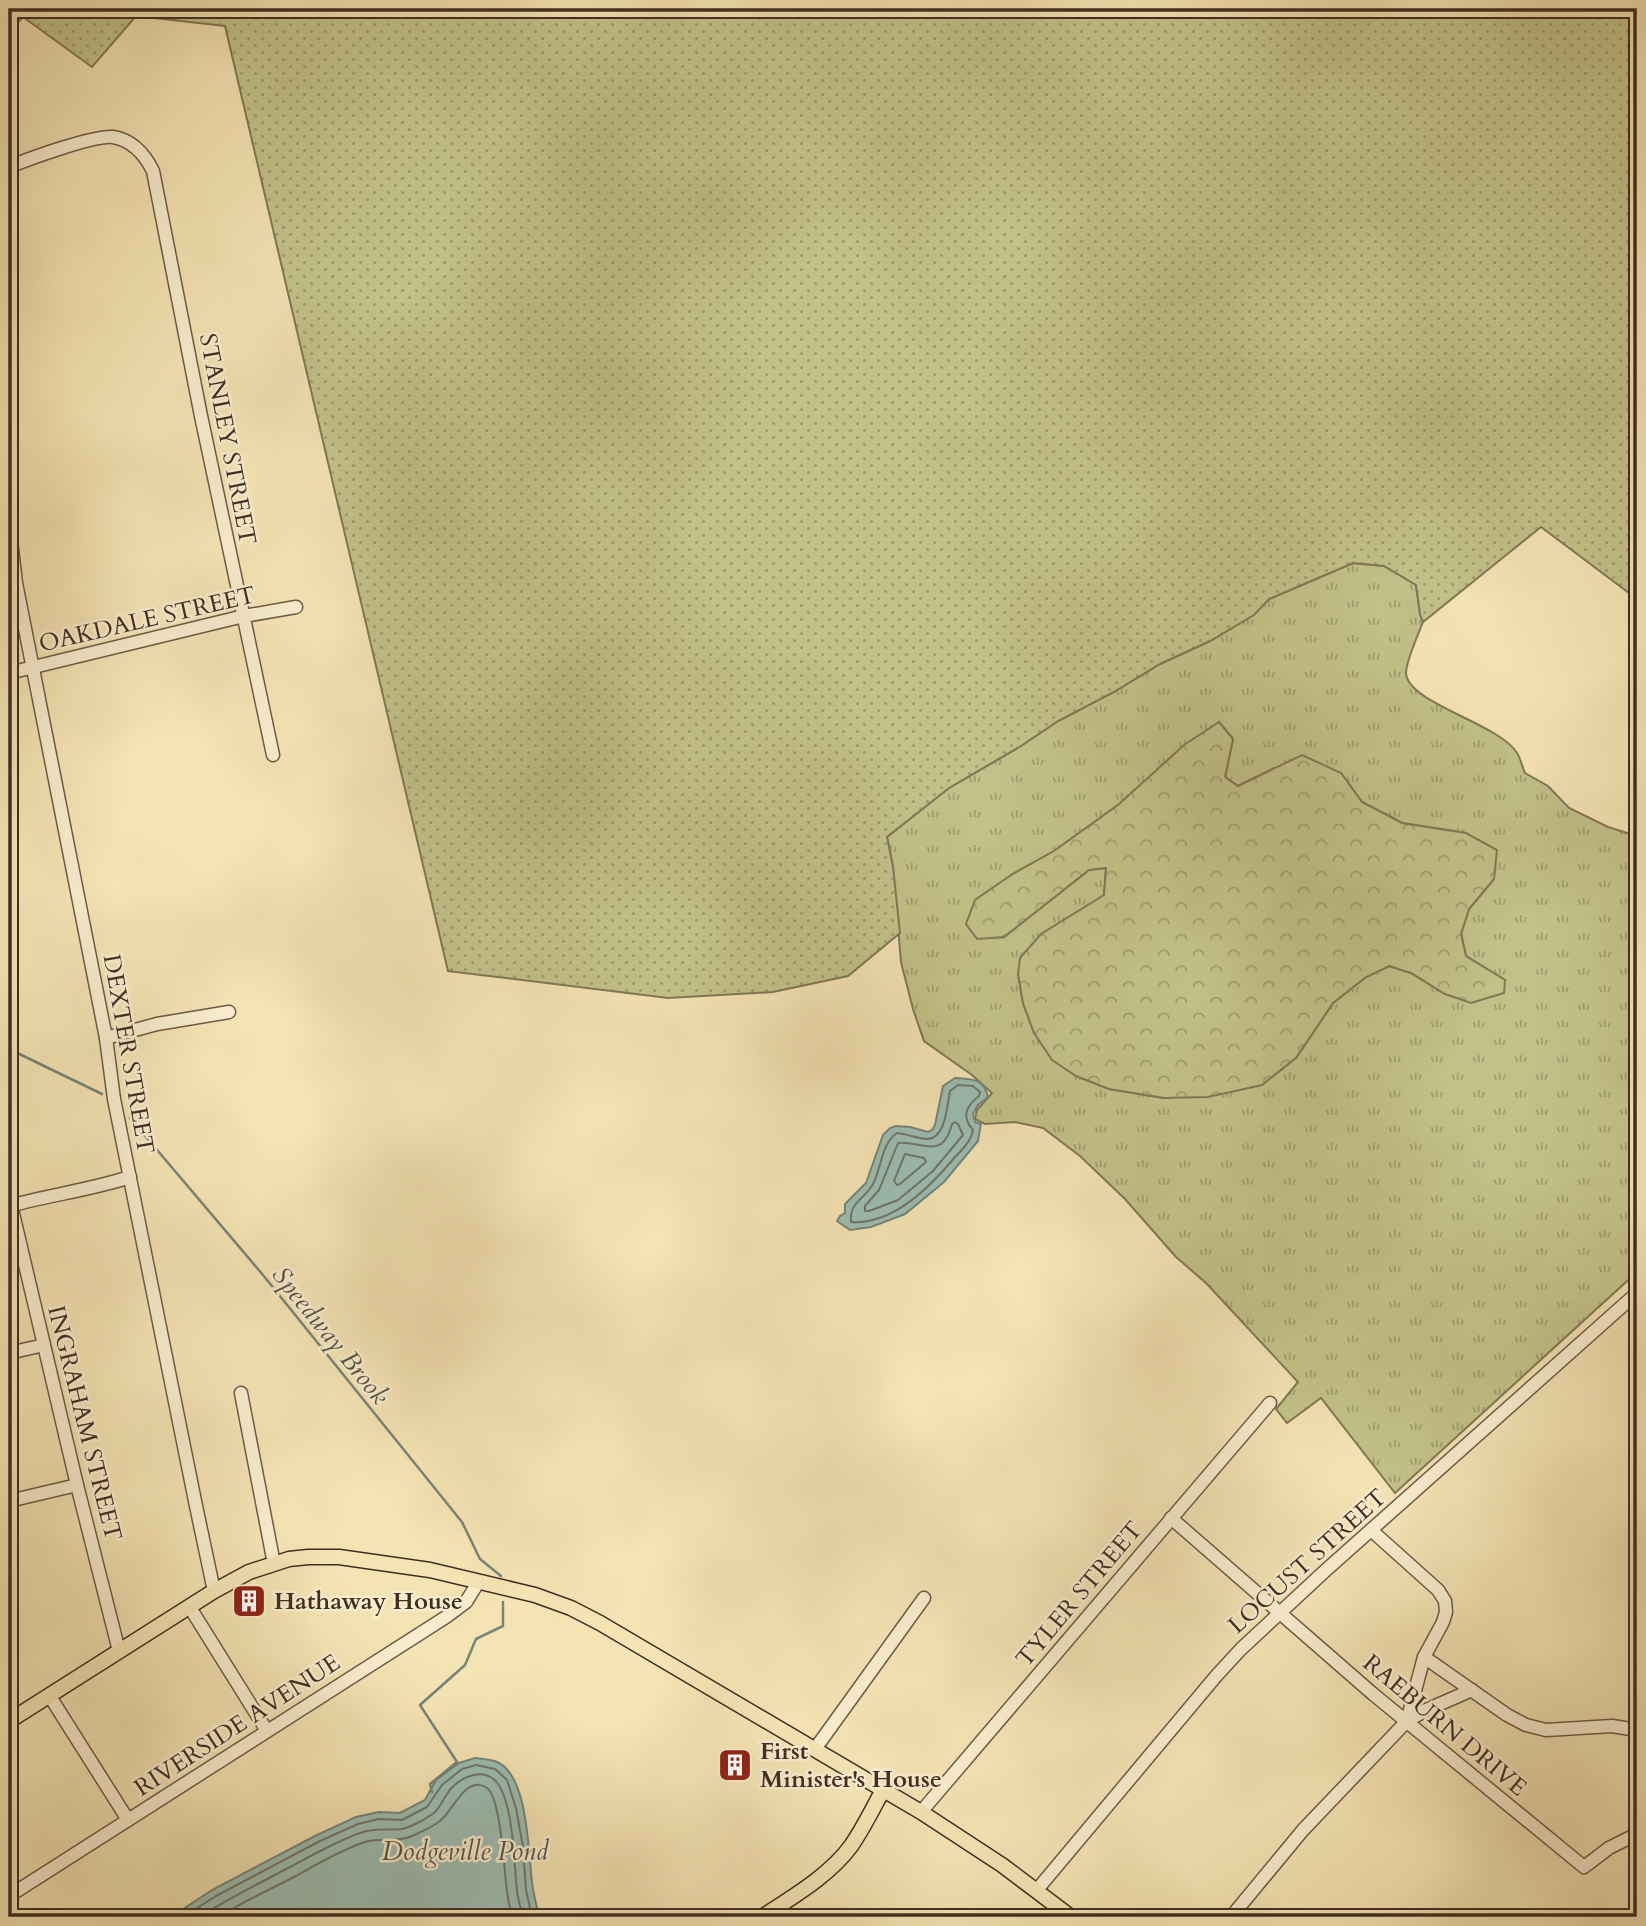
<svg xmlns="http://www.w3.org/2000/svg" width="1646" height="1926" viewBox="0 0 1646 1926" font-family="Cardo,serif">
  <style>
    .grass { fill: url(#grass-tufts); stroke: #817856; stroke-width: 2; fill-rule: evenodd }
    .forest { fill: url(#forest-crowns); stroke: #817856; stroke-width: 2 }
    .park { fill: url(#park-dots); stroke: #817856; stroke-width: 2 }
    .water { fill: #9cbdb2; stroke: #778479; stroke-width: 2 }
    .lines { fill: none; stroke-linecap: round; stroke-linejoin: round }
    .shore { stroke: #6e766a; stroke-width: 2 }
    .stream { stroke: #778479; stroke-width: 2.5 }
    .minor-casing { stroke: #6d5b47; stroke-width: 15 }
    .major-casing { stroke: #402e23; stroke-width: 17 }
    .minor { stroke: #f8edce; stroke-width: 12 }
    .major { stroke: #f4e3b3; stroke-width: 14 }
    .labels { text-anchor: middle; stroke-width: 5; stroke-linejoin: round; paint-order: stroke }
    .street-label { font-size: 24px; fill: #402e23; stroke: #f8edce }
    .poi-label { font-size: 24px; font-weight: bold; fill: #402e23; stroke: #f8edce; text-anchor: start }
    .water-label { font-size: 26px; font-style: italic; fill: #575247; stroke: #f8edce }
  </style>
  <defs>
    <pattern id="grass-tufts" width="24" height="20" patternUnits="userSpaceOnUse" patternTransform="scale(1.75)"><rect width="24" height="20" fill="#c2c188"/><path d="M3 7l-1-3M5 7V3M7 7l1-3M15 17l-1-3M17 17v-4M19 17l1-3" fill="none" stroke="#9f9d6f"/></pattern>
    <pattern id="forest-crowns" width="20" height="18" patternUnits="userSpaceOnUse" patternTransform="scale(1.75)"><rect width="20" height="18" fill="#c2c188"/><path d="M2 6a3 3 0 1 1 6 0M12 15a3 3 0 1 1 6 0" fill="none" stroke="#9f9d6f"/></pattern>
    <pattern id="park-dots" width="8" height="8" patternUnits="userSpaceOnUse" patternTransform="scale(1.75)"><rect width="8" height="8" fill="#c2c188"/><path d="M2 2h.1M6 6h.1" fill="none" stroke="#9f9d6f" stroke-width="1.8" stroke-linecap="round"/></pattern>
  </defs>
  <rect width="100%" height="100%" fill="#f4e3b3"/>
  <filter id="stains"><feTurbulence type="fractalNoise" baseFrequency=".00286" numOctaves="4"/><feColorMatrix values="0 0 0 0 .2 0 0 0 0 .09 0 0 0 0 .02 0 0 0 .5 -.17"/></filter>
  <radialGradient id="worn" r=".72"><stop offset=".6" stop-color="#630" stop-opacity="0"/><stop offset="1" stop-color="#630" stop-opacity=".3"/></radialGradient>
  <path class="grass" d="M 1353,563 L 1384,566 L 1416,585 L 1420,614 L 1423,622 C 1418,635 1406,661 1406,673 C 1407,703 1500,724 1517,753 C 1521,759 1522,767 1525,773 L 1548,786 L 1569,808 L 1608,827 L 1637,836 L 1637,1272 L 1395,1493 L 1321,1398 L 1287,1423 L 1276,1409 L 1298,1382 L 1206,1283 L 1176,1257 L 1125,1199 L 1080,1156 L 1043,1128 L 1015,1122 L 985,1124 L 975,1119 L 977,1110 L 992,1093 L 972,1075 L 924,1041 L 913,1009 L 901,962 L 893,867 L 887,837 L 949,788 L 1021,746 L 1058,721 L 1114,692 L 1160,664 L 1210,641 L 1253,615 L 1269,599 ZM 1219,722 L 1233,739 L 1225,777 L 1238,786 L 1274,768 L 1341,773 L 1362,802 L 1402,823 L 1466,833 L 1494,879 L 1469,909 L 1461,934 L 1466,956 L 1505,980 L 1445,994 L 1411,973 L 1389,966 L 1366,977 L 1333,1003 L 1296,1058 L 1164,1098 L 1109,1089 L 1076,1076 L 1034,1033 L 1023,1003 L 1018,974 L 1076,914 L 1104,895 L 1106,868 L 1089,870 L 1004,937 L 1011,875 L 1054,851 L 1118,805 Z"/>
  <path class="forest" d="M 1219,722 L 1233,739 L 1225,777 L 1238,786 L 1302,755 L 1341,773 L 1362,802 L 1402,823 L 1466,833 L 1497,850 L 1494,879 L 1469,909 L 1461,934 L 1466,956 L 1505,980 L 1504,993 L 1471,1003 L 1445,994 L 1411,973 L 1389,966 L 1366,977 L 1333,1003 L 1296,1058 L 1262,1085 L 1208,1097 L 1164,1098 L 1109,1089 L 1076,1076 L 1052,1060 L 1034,1033 L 1023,1003 L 1018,974 L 1020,958 L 1041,934 L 1104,895 L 1106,868 L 1089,870 L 1004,937 L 977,939 L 966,924 L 975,900 L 1011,875 L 1054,851 L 1118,805 L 1184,745 Z"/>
  <path class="park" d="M 9,9 L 1637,9 L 1637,599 L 1541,527 L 1423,622 L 1420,614 L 1416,585 L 1384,566 L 1353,563 L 1269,599 L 1254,615 L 1210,641 L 1160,664 L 1114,692 L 1058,721 L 1021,746 L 949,788 L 887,837 L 893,867 L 900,933 L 848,976 L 773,992 L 668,998 L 448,971 L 225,26 L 136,16 L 92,67 L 23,17 L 9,32 Z"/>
  <g class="water">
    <path d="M 955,1078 C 971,1079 984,1078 988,1097 L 978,1105 L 973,1114 L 975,1122 L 981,1124 L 978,1141 L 944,1182 L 905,1214 L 871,1227 L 850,1230 L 837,1221 L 840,1216 L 845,1213 L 845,1204 L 866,1183 L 883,1135 L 890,1128 L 896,1126 L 910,1127 L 928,1132 L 932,1130 L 935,1125 L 943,1086 Z"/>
    <path d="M 475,1758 C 482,1759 491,1759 497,1762 C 530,1776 528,1860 533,1890 C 535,1899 537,1908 539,1917 L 171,1917 L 212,1890 L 315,1836 L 356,1817 L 379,1812 L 400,1813 L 425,1800 L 436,1780 L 459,1763 Z"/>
  </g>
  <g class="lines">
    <g class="shore">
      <path d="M 958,1085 L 973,1086 L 980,1092 L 979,1096 C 966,1106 961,1117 973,1130 C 971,1141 963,1149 955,1157 C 930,1187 893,1225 851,1222 C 849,1202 864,1200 873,1184 C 881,1169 882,1142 897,1133 C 907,1134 916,1138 926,1139 C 946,1140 947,1105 950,1091 Z"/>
      <path d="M 955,1122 L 958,1124 L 963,1135 L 933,1171 L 898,1200 L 869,1211 L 865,1211 L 865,1206 L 879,1190 L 898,1143 C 921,1140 942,1162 952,1124 Z"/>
      <path d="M 905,1154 L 924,1158 L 926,1162 L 900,1184 L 897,1185 L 894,1181 Z"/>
      <path d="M 183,1917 L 216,1896 L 318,1842 L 358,1824 L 379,1819 L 402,1820 L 427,1807 L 442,1785 L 462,1769 L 476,1765 L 495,1769 L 507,1780 L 516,1808 L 523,1847 L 526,1890 L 532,1917"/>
      <path d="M 199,1917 C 228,1899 258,1884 288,1868 C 311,1856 335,1842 360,1833 C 376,1827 387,1831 402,1829 C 411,1827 428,1818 435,1812 C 440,1807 443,1800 447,1794 C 456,1780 477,1768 492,1778 C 514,1792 514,1867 517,1891 C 518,1900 521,1909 523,1917"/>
      <path d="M 219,1917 C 242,1902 269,1890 294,1877 C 316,1865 340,1850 365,1842 C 381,1837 398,1843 412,1836 C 421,1832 432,1827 440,1821 C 452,1813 466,1773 487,1788 C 501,1798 504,1872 507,1891 C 508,1900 510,1909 512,1917"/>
    </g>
    <g class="stream">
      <path d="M 9,1049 L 102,1094"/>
      <path d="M 130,1118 L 263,1275 L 462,1522 L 480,1559 L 501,1576"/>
      <path d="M 432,1792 L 430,1784 L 457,1762 L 420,1705 L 465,1665 L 476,1639 L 503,1626 L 503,1602"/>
    </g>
    <g class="minor-casing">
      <g id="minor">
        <path d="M 9,167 C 28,159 94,135 113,137 C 132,140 145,155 153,171 L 201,416 L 273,755"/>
        <path d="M 9,524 L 16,583 L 106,1038 L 114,1099 L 196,1506 L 214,1591"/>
        <path d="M 9,673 L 244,616 L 296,607"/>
        <path d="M 106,1038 L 157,1024 L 229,1012"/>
        <path d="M 11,1205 L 77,1485 L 119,1651"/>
        <path d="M 9,1206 C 49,1195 90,1190 130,1177"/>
        <path d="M 9,1353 L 44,1345"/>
        <path d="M 241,1393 L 274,1564"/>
        <path d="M 9,1501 L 77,1485"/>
        <path d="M 1171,1518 L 1373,1694 L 1584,1867 L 1609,1848 L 1637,1834"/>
        <path d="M 189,1606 L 267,1731"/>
        <path d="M 1424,1657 L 1507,1715 L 1526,1725 L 1546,1730 L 1612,1726 L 1637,1730"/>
        <path d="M 49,1695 L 128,1820"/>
        <path d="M 1407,1721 L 1426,1710 L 1472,1690"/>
        <path d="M 815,1749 L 924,1598"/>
        <path d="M 921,1812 L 1270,1403"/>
        <path d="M 1036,1891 L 1217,1675 L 1241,1649 L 1326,1570 L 1637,1293"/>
        <path d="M 9,1896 L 446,1617 L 466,1602 L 479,1581"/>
        <path d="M 1231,1917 L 1303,1830 L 1407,1721 L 1424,1657 L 1443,1622 L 1446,1612 L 1445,1601 L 1438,1590 L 1371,1530"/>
      </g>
    </g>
    <g class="major-casing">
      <g id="major">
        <path d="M 9,1721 L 214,1591 L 249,1572 L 289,1559 L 308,1557 L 339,1557 L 430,1570 L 535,1595 L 571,1608 L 600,1623 L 921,1812 L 1002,1865 L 1071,1917"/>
        <path d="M 762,1917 C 792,1897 829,1876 851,1846 C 863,1829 873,1808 883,1790"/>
      </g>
    </g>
    <use href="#minor" class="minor"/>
    <use href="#major" class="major"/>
  </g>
  <defs>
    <g id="building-square" transform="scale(1.75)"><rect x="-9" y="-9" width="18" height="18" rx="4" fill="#8f2418" stroke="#f8edce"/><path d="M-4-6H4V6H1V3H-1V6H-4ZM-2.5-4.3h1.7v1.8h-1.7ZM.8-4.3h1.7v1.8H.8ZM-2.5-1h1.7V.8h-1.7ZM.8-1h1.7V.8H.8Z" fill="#fff"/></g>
  </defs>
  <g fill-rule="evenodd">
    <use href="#building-square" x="249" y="1601"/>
    <use href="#building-square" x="735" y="1765"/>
  </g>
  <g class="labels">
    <g class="street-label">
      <text transform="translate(228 439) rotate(79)" y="8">STANLEY STREET</text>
      <text transform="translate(147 619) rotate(-13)" y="8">OAKDALE STREET</text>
      <text transform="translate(129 1054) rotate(80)" y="8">DEXTER STREET</text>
      <text transform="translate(85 1423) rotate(76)" y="8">INGRAHAM STREET</text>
      <text transform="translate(1307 1561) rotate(-42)" y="8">LOCUST STREET</text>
      <text transform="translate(1079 1594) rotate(-50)" y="8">TYLER STREET</text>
      <text transform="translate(237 1725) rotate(-33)" y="8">RIVERSIDE AVENUE</text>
      <text transform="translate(1445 1725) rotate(40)" y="8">RAEBURN DRIVE</text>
    </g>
    <g class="poi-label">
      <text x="274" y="1609">Hathaway House</text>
      <text x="760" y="1759">First<tspan x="760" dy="28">Minister's House</tspan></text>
    </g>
    <g class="water-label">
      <text transform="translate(331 1335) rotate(51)" y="9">Speedway Brook</text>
      <text x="465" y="1860">Dodgeville Pond</text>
    </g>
  </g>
  <rect width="1646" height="1926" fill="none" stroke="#f4e3b3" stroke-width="35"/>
  <rect x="10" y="10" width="1625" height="1905" fill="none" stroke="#402e23" stroke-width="3.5"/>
  <rect x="18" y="18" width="1611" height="1891" fill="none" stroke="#402e23" stroke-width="2"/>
  <rect width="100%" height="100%" filter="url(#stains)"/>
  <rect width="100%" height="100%" fill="url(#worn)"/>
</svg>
